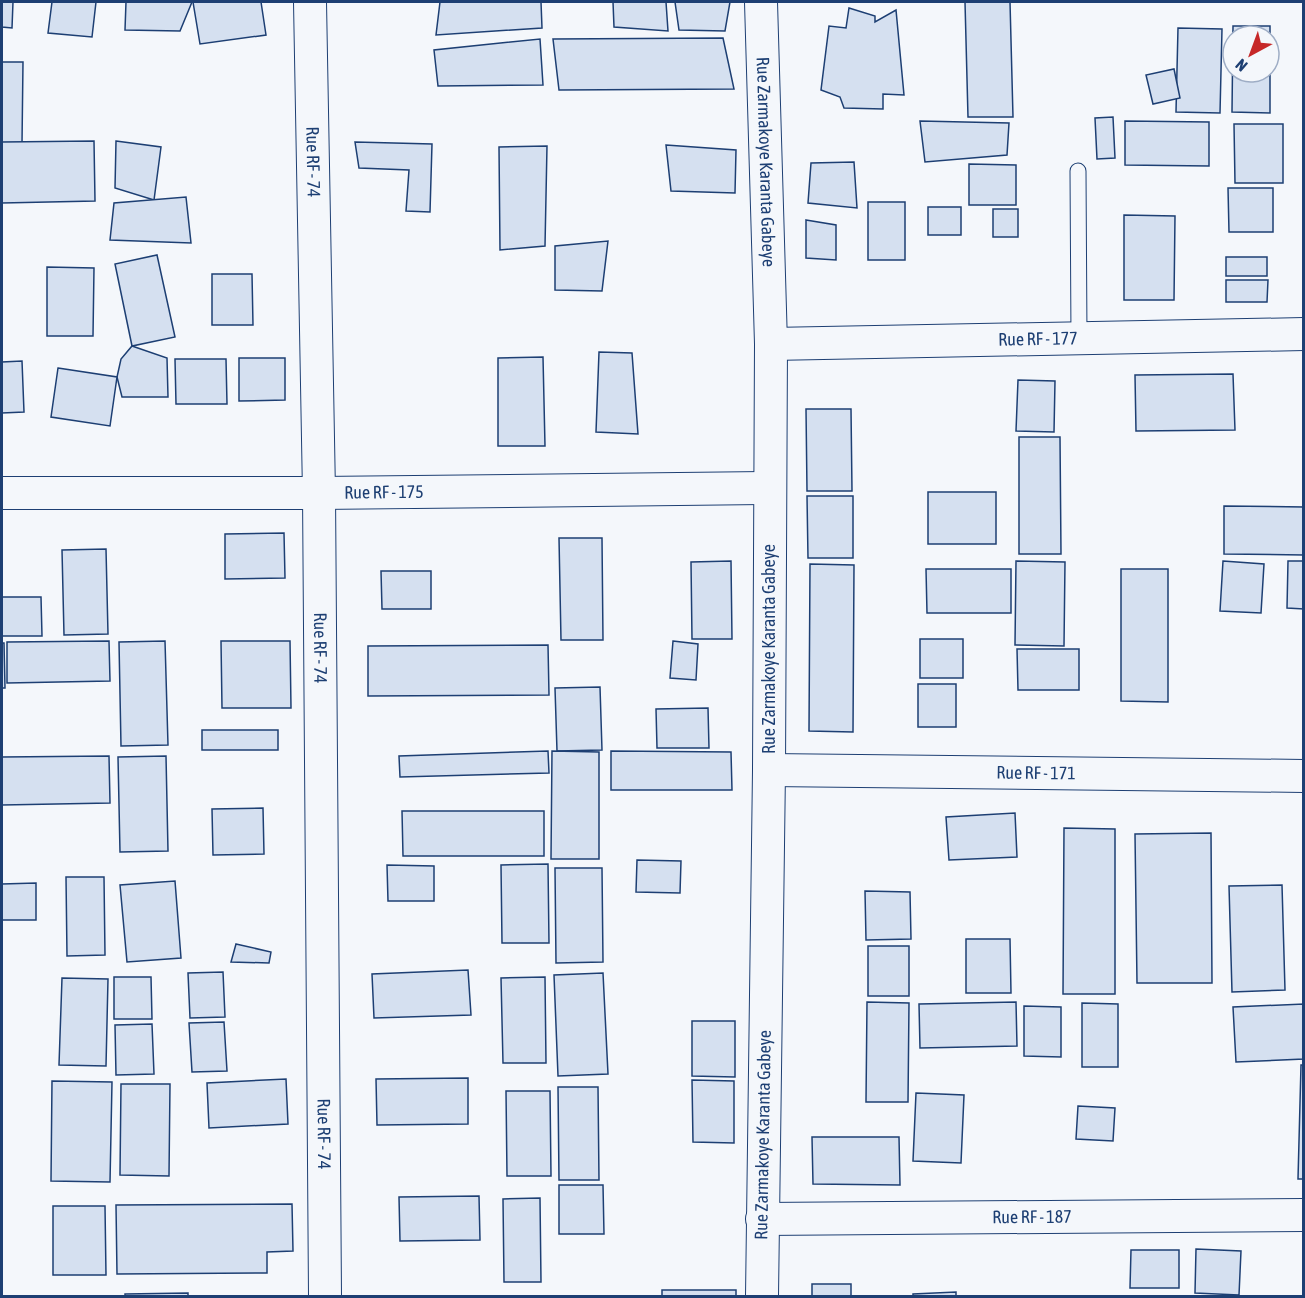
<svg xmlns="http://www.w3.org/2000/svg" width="1305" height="1298" viewBox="0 0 1305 1298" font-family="'Asap Condensed',sans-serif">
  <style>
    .building { fill: #d5e0f0; stroke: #1d3f73; stroke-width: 1.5; fill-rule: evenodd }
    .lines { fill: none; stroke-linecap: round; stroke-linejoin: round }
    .lane-casing { stroke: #1d3f73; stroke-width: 17 }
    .street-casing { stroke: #1d3f73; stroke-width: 34 }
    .lane { stroke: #f4f7fb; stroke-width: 15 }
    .street { stroke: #f4f7fb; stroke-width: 32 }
    .labels { text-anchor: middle; stroke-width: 4.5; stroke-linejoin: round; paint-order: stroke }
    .street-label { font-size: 18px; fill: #1d3f73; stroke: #f4f7fb }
  </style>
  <rect width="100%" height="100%" fill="#f4f7fb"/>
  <g class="building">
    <path d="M 2,2 L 13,2 L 12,28 L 2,27 Z"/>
    <path d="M 52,2 L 96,2 L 92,37 L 48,33 Z"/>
    <path d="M 126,2 L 192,2 L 180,31 L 125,30 Z"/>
    <path d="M 193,2 L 261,2 L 266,35 L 200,44 Z"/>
    <path d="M 440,2 L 541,2 L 542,28 L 436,35 Z"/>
    <path d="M 613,2 L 666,2 L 668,31 L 614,27 Z"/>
    <path d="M 675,2 L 730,2 L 725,31 L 679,30 Z"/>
    <path d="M 965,2 L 1010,2 L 1013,117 L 968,117 Z"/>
    <path d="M 849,8 L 875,16 L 875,22 L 896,10 L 904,95 L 883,94 L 883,109 L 844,108 L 840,97 L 821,90 L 829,26 L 846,28 Z"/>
    <path d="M 1233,26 L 1270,26 L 1270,113 L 1232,112 ZM 1233,36 L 1269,36 L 1269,72 L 1233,72 Z"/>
    <path d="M 1178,28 L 1222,29 L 1220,113 L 1176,112 Z"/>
    <path d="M 723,38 L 734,89 L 559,90 L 553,39 Z"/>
    <path d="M 540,39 L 543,85 L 438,86 L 434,50 Z"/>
    <path d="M 2,62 L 23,62 L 22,144 L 2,144 Z"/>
    <path d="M 1174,69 L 1180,98 L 1153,104 L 1146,75 Z"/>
    <path d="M 1113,117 L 1115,158 L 1097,159 L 1095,118 Z"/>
    <path d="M 920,121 L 1009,123 L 1007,155 L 925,162 Z"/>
    <path d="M 1125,121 L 1209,122 L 1209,166 L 1125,165 Z"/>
    <path d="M 1234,124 L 1283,124 L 1283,183 L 1235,183 Z"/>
    <path d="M 94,141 L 95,201 L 2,203 L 2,142 Z"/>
    <path d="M 116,141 L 161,147 L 154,200 L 115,188 Z"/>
    <path d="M 355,142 L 432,144 L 430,212 L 406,211 L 409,170 L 359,168 Z"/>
    <path d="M 666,145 L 736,150 L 735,193 L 671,191 Z"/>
    <path d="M 547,146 L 545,246 L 500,250 L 499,147 Z"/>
    <path d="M 854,162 L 857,208 L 808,203 L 811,163 Z"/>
    <path d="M 969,164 L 1016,165 L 1016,205 L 969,205 Z"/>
    <path d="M 1228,188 L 1273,188 L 1273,232 L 1229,232 Z"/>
    <path d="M 186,197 L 191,243 L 110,240 L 114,203 Z"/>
    <rect x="868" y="202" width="37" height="58"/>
    <rect x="928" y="207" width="33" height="28"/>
    <rect x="993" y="209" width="25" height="28"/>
    <path d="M 1124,215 L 1175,216 L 1174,300 L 1124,300 Z"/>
    <path d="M 806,220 L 836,225 L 836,260 L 806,258 Z"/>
    <path d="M 608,241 L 602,291 L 555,290 L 555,246 Z"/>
    <path d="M 157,255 L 175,337 L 132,346 L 115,264 Z"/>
    <rect x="1226" y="257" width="41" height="19"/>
    <path d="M 47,267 L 94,268 L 93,336 L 47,336 Z"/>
    <path d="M 212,274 L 252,274 L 253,325 L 212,325 Z"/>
    <path d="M 1226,280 L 1268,280 L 1267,302 L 1226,302 Z"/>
    <path d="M 132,346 L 167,358 L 168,397 L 122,397 L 117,377 L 121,359 Z"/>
    <path d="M 599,352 L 632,353 L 638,434 L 596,432 Z"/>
    <path d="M 543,357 L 545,446 L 498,446 L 498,358 Z"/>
    <path d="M 239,358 L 285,358 L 285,400 L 239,401 Z"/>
    <path d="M 175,359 L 226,359 L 227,404 L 176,404 Z"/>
    <path d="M 22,361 L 24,412 L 2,413 L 2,362 Z"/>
    <path d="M 58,368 L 117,377 L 110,426 L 51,417 Z"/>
    <path d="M 1233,374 L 1235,430 L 1136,431 L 1135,375 Z"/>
    <path d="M 1018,380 L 1055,381 L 1054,432 L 1016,431 Z"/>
    <path d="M 806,409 L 851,409 L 852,491 L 807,491 Z"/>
    <path d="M 1019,437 L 1060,437 L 1061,554 L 1019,554 Z"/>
    <rect x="928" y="492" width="68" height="52"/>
    <path d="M 807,496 L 853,496 L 853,558 L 808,558 Z"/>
    <path d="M 1224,506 L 1304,507 L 1304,555 L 1224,554 Z"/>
    <path d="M 284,533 L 285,578 L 225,579 L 225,534 Z"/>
    <path d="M 559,538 L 602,538 L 603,640 L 561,640 Z"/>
    <path d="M 106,549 L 108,634 L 64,635 L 62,550 Z"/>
    <path d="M 731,561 L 732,639 L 692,639 L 691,562 Z"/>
    <path d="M 1016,561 L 1065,562 L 1064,646 L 1015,645 Z"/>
    <path d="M 1223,561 L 1264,564 L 1261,613 L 1220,611 Z"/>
    <path d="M 1288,561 L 1304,561 L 1304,609 L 1287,608 Z"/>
    <path d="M 810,564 L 854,565 L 853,732 L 809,731 Z"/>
    <path d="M 926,569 L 1011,569 L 1011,613 L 927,613 Z"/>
    <path d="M 1121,569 L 1168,569 L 1168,702 L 1121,701 Z"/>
    <path d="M 381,571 L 431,571 L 431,609 L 382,609 Z"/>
    <path d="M 2,597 L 41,597 L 42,636 L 2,636 Z"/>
    <rect x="920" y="639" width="43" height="39"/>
    <path d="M 109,641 L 110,681 L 7,683 L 7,642 Z"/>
    <path d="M 165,641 L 168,745 L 121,746 L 119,642 Z"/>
    <path d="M 221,641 L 290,641 L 291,708 L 222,708 Z"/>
    <path d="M 673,641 L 698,644 L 696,680 L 670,678 Z"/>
    <path d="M 2,643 L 4,643 L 5,688 L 2,688 Z"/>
    <path d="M 548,645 L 549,695 L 368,696 L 368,646 Z"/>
    <path d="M 1017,649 L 1079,649 L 1079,690 L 1018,690 Z"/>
    <rect x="918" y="684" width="38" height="43"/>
    <path d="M 600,687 L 602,750 L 557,751 L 555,688 Z"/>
    <path d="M 708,708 L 709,748 L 657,748 L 656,709 Z"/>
    <rect x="202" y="730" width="76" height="20"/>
    <path d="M 548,751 L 549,773 L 400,777 L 399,756 Z"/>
    <path d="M 552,751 L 599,752 L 599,859 L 551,859 Z"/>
    <path d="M 611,751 L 731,752 L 732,790 L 611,790 Z"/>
    <path d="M 109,756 L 110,803 L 2,805 L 2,757 Z"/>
    <path d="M 166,756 L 168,851 L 120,852 L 118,757 Z"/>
    <path d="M 263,808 L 264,854 L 213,855 L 212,809 Z"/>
    <path d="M 402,811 L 544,811 L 544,856 L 403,856 Z"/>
    <path d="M 1015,813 L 1017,857 L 949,860 L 946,817 Z"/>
    <path d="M 1064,828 L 1115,829 L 1115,994 L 1063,994 Z"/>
    <path d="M 1211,833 L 1212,983 L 1137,983 L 1135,834 Z"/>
    <path d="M 637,860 L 681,861 L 680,893 L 636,892 Z"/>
    <path d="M 548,864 L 549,943 L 502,943 L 501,865 Z"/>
    <path d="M 387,865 L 434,866 L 434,901 L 388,901 Z"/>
    <path d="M 555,868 L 602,868 L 603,962 L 556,963 Z"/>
    <path d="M 66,877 L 104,877 L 105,955 L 67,956 Z"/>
    <path d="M 175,881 L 181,958 L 127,962 L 120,885 Z"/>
    <path d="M 36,883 L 36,920 L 2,920 L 2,884 Z"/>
    <path d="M 1282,885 L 1285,990 L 1232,992 L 1229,886 Z"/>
    <path d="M 865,891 L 910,892 L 911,939 L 866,940 Z"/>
    <path d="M 966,939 L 1010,939 L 1011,993 L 966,993 Z"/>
    <path d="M 236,944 L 271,952 L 269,963 L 231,962 Z"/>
    <rect x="868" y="946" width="41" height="50"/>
    <path d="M 468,970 L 471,1015 L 374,1018 L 372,974 Z"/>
    <path d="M 223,972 L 225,1017 L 190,1018 L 188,973 Z"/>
    <path d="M 603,973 L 608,1074 L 558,1076 L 554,975 Z"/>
    <path d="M 114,977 L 151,977 L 152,1019 L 114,1019 Z"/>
    <path d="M 545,977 L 546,1063 L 503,1063 L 501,978 Z"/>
    <path d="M 62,978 L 108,979 L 106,1066 L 59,1065 Z"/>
    <path d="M 867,1002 L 909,1003 L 908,1102 L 866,1102 Z"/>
    <path d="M 1016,1002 L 1017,1046 L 920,1048 L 919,1004 Z"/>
    <path d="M 1082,1003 L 1118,1004 L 1118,1067 L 1082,1067 Z"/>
    <path d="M 1304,1004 L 1304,1059 L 1236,1062 L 1233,1007 Z"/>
    <path d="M 1024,1006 L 1061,1007 L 1061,1057 L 1024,1056 Z"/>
    <path d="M 692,1021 L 735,1021 L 735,1077 L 692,1076 Z"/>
    <path d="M 224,1022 L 227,1071 L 192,1072 L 189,1023 Z"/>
    <path d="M 152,1024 L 154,1074 L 116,1075 L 115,1025 Z"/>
    <path d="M 1301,1065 L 1304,1065 L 1304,1179 L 1298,1179 Z"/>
    <path d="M 468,1078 L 468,1124 L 377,1125 L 376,1079 Z"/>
    <path d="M 286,1079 L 288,1124 L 209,1128 L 207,1083 Z"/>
    <path d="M 692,1080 L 734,1081 L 734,1143 L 693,1142 Z"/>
    <path d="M 52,1081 L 112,1082 L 110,1182 L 51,1181 Z"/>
    <path d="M 121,1084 L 170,1084 L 169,1176 L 120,1175 Z"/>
    <path d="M 558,1087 L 598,1087 L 599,1180 L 559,1180 Z"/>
    <path d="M 506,1091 L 550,1091 L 551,1176 L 507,1176 Z"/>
    <path d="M 916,1093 L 964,1095 L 961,1163 L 913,1161 Z"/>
    <path d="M 1078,1106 L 1115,1108 L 1113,1141 L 1076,1139 Z"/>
    <path d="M 812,1137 L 899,1137 L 900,1185 L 813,1184 Z"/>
    <path d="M 559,1185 L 603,1185 L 604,1234 L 559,1234 Z"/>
    <path d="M 479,1196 L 480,1240 L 400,1241 L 399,1197 Z"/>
    <path d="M 540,1198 L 541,1282 L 504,1282 L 503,1199 Z"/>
    <path d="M 292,1204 L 293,1251 L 267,1252 L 267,1273 L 117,1274 L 116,1205 Z"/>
    <path d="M 53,1206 L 105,1206 L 106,1275 L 53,1275 Z"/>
    <path d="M 1196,1249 L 1241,1251 L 1239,1295 L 1195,1293 Z"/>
    <path d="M 1131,1250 L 1179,1250 L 1179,1288 L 1130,1288 Z"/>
    <rect x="812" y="1284" width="39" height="12"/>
    <rect x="662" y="1290" width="74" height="6"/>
    <path d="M 956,1292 L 956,1296 L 913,1296 L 913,1294 Z"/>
    <path d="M 188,1293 L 188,1296 L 125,1296 L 125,1294 Z"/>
  </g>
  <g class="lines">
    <g class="lane-casing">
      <path id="lane" d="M 1078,171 L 1079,338"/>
    </g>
    <g class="street-casing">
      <g id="street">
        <path id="s1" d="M 310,2 L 319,493 L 325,1296"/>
        <path id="s2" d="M 761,2 L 771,344 L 769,770 L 762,1296"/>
        <path id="s3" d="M 771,344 L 1304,334"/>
        <path id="s4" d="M 2,493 L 319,493 L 769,488"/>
        <path id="s5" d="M 769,770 L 1304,776"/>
        <path id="s6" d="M 762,1219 L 1304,1215"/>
      </g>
    </g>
    <use href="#lane" class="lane"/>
    <use href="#street" class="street"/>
  </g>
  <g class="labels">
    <g class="street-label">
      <text dy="6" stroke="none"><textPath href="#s1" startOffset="160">Rue RF - 74</textPath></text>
      <text dy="6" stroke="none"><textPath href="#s2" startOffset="160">Rue Zarmakoye Karanta Gabeye</textPath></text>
      <text dy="6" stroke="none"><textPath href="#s3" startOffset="267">Rue RF - 177</textPath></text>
      <text dy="6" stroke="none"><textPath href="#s4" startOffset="382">Rue RF - 175</textPath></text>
      <text dy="6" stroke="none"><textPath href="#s1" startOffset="646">Rue RF - 74</textPath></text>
      <text transform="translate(769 649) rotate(-90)" y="6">Rue Zarmakoye Karanta Gabeye</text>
      <text dy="6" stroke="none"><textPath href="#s5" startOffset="267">Rue RF - 171</textPath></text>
      <text dy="6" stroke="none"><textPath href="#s1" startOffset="1132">Rue RF - 74</textPath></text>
      <text transform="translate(763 1135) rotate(-89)" y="6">Rue Zarmakoye Karanta Gabeye</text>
      <text dy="6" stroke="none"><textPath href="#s6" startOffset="270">Rue RF - 187</textPath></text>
    </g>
  </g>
  <rect width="1305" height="1298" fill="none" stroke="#1d3f73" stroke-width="6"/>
  <g transform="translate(1251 54) rotate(221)"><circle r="28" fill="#f4f7fb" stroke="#9eadc5" stroke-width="1.5"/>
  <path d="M0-4.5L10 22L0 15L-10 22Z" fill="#c62828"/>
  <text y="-9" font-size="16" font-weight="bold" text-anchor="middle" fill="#1d3f73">N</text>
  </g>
</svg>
